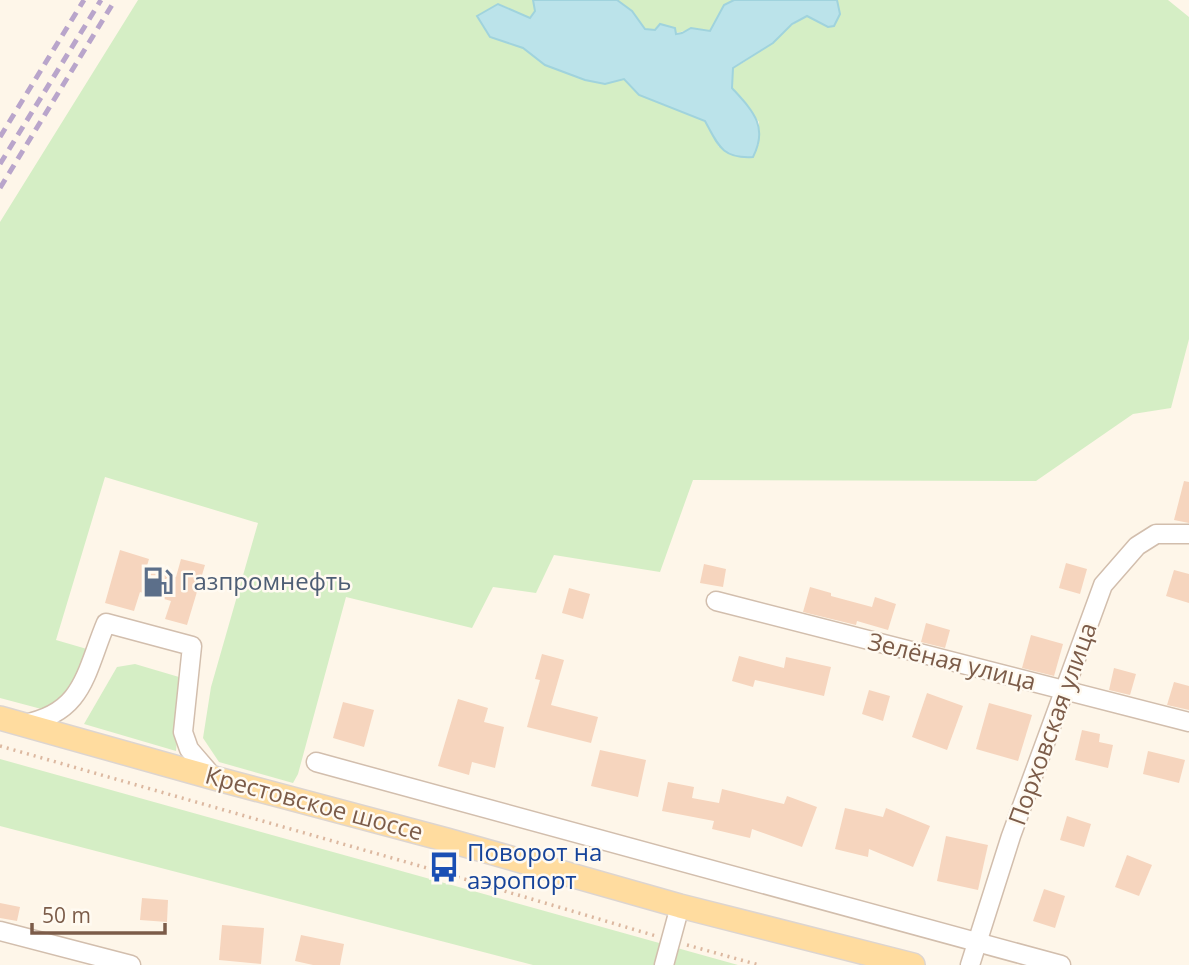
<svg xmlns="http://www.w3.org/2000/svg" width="1189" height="965" viewBox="0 0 1189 965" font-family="'Open Sans',sans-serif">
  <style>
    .green { fill: #d5eec5 }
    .water { fill: #bbe3ea; stroke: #a0d3dd; stroke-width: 2 }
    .building { fill: #f6d5be }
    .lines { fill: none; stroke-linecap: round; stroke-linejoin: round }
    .minor-casing { stroke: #d2bead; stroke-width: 21 }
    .major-casing { stroke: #ddd5d0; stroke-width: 26 }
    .path { stroke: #dcb8a0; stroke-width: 3.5; stroke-dasharray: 2 5; stroke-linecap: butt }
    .minor { stroke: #fff; stroke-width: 18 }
    .major { stroke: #ffdc9f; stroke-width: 23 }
    .rail { stroke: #b9a5cb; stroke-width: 5; stroke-dasharray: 10 7; stroke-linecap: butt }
    .labels { text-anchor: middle; stroke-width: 5; stroke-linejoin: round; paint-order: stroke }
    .service-label { font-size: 24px; fill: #4e5e75; stroke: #fffaf1; text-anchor: start }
    .street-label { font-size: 24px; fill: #7c5c49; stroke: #fffaf1 }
    .transit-label { font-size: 24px; fill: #164399; stroke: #fffaf1; text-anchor: start }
  </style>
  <rect width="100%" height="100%" fill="#fef6e9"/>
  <g class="green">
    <path d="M 138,0 L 533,0 L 535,11 L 530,18 L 499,4 L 478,17 L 490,37 L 523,48 L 545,65 L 605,84 L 624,79 L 639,95 L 705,121 L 719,147 L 759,145 L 759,122 L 732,88 L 733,68 C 763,54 780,30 807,16 L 828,26 L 840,14 L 837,0 L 1168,0 L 1189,17 L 1189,339 L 1171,408 L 1133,414 L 1036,481 L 693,480 L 660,572 L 554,555 L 536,593 L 493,587 L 472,628 L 346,597 L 298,774 L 293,783 L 219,762 L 203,738 L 211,687 L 258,523 L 105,477 L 56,640 L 104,654 L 102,660 L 79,701 L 64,715 L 0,698 L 0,222 Z"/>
    <path d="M 617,0 L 734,0 L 724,5 L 710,31 L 691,28 C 676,37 661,31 645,29 L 632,11 Z"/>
    <path d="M 135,664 L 179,677 L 183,685 L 181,691 L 176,751 L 84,724 L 117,667 Z"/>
    <path d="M 0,759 L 738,965 L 533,965 L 0,826 Z"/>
  </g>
  <path class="water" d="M 533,0 L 617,0 L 632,11 L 645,29 L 655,30 L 660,24 L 675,28 L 676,34 L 682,33 L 691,28 L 710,31 L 724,5 L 734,0 L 837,0 L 840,14 L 834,26 L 828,27 L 807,16 L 792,24 L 773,43 L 733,68 L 732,88 C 752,110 769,126 753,157 C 722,159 718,145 705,121 L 639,95 L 624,79 L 605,84 L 585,80 L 545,65 L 523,48 L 490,37 L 477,16 L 498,4 L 530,18 L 535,11 Z"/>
  <g class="building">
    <path d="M 1184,481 L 1189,482 L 1189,523 L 1174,520 Z"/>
    <path d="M 120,550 L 149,559 L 146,569 L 176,577 L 181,559 L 205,565 L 187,625 L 165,619 L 171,601 L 140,592 L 134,611 L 105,603 Z"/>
    <path d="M 1066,563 L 1087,569 L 1080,594 L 1059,588 Z"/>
    <path d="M 704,564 L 726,569 L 723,587 L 700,583 Z"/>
    <path d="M 1174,570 L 1189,574 L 1189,603 L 1166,596 Z"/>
    <path d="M 810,587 L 831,593 L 831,596 L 872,607 L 875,597 L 896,604 L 888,630 L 857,621 L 856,625 L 803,612 Z"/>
    <path d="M 569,588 L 590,594 L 583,619 L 562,613 Z"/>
    <path d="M 926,623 L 950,630 L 945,648 L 921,642 Z"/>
    <path d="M 1031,635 L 1063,644 L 1054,676 L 1022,668 Z"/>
    <path d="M 542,654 L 564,660 L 551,705 L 598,717 L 591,743 L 527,727 L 540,680 L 535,679 Z"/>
    <path d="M 739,656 L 784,668 L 786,657 L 831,667 L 824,696 L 755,680 L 753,687 L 732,681 Z"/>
    <path d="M 1114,668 L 1136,674 L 1130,695 L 1109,690 Z"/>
    <path d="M 1174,682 L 1189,686 L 1189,710 L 1167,705 Z"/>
    <path d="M 869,690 L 890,696 L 883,721 L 862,714 Z"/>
    <path d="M 927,693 L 963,706 L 947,750 L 912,737 Z"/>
    <path d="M 458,699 L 488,708 L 484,722 L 504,727 L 495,768 L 472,762 L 469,775 L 438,766 Z"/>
    <path d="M 343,702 L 374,710 L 364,747 L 333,738 Z"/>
    <path d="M 989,703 L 1032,715 L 1018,761 L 976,749 Z"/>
    <path d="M 1082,730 L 1100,734 L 1099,742 L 1113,745 L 1108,768 L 1075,760 Z"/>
    <path d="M 600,750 L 646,760 L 638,797 L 591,786 Z"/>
    <path d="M 1148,751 L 1185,760 L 1179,783 L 1143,774 Z"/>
    <path d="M 668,782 L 694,787 L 692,798 L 719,803 L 722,789 L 784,804 L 787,796 L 817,807 L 802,847 L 752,829 L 750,838 L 712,829 L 714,821 L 662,811 Z"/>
    <path d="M 845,808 L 883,817 L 886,808 L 930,826 L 913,867 L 869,849 L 868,857 L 835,849 Z"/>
    <path d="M 1067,816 L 1091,824 L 1084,847 L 1060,840 Z"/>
    <path d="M 946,836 L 988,845 L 978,890 L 937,881 Z"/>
    <path d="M 1127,855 L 1152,865 L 1139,896 L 1115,887 Z"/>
    <path d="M 1044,889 L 1065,896 L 1055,928 L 1033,921 Z"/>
    <path d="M 142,898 L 168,900 L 167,922 L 140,920 Z"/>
    <path d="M 0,903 L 20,907 L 17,921 L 0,918 Z"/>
    <path d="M 222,925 L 264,928 L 261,964 L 219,960 Z"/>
    <path d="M 301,935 L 344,944 L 340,965 L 313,965 L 295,961 Z"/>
  </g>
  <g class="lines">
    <g class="minor-casing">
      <g id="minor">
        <path d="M 716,601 L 1189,722"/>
        <path d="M 23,724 C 84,713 85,673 106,623 L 192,646 L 183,732 L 189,749 L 214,778"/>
        <path d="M 316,762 L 1061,965"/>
        <path d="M 0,931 L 131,965"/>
        <path d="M 664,965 L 680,906"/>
        <path d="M 970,965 L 1011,836 L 1103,585 L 1137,546 L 1156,534 L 1189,534"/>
      </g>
    </g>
    <g class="major-casing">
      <path id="major" d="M 0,718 L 214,778 L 447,840 L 680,906 L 913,965"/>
    </g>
    <g class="path">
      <path d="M 0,746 L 434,870 L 656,936"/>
      <path d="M 687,945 L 759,965"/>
    </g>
    <use href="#minor" class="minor"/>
    <use href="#major" class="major"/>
    <g class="rail">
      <path d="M 0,137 L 84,0"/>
      <path d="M 0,164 L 101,0"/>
      <path d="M 0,188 L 115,0"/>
    </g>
  </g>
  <defs>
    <g id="fuel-bare" transform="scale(2.415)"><path d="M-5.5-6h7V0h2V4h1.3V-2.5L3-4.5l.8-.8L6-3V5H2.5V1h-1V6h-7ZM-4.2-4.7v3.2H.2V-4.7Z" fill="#5c6f8a" stroke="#fffaf1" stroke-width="2.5" paint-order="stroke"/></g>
    <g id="bus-bare" transform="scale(2.415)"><path d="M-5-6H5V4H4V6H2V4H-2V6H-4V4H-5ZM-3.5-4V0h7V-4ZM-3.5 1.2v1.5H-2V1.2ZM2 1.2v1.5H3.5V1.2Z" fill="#1a4fb4" stroke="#fffaf1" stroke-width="2.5" paint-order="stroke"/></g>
  </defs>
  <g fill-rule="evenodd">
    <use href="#fuel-bare" x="158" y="582"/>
    <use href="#bus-bare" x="444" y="867"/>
  </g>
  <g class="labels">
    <g class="service-label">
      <text x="181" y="590">Газпромнефть</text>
    </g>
    <g class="street-label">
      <text transform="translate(952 662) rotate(14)" y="8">Зелёная улица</text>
      <text transform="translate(1053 724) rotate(-70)" y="8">Порховская улица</text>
      <text transform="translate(314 804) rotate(15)" y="8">Крестовское шоссе</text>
    </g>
    <g class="transit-label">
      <text x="467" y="861">Поворот на<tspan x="467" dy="28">аэропорт</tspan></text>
    </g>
  </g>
  <path d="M32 923v10h133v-10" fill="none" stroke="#7c5c49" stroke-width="3.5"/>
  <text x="42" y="923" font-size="21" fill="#7c5c49" stroke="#fffaf1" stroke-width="5" paint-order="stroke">50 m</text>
</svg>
